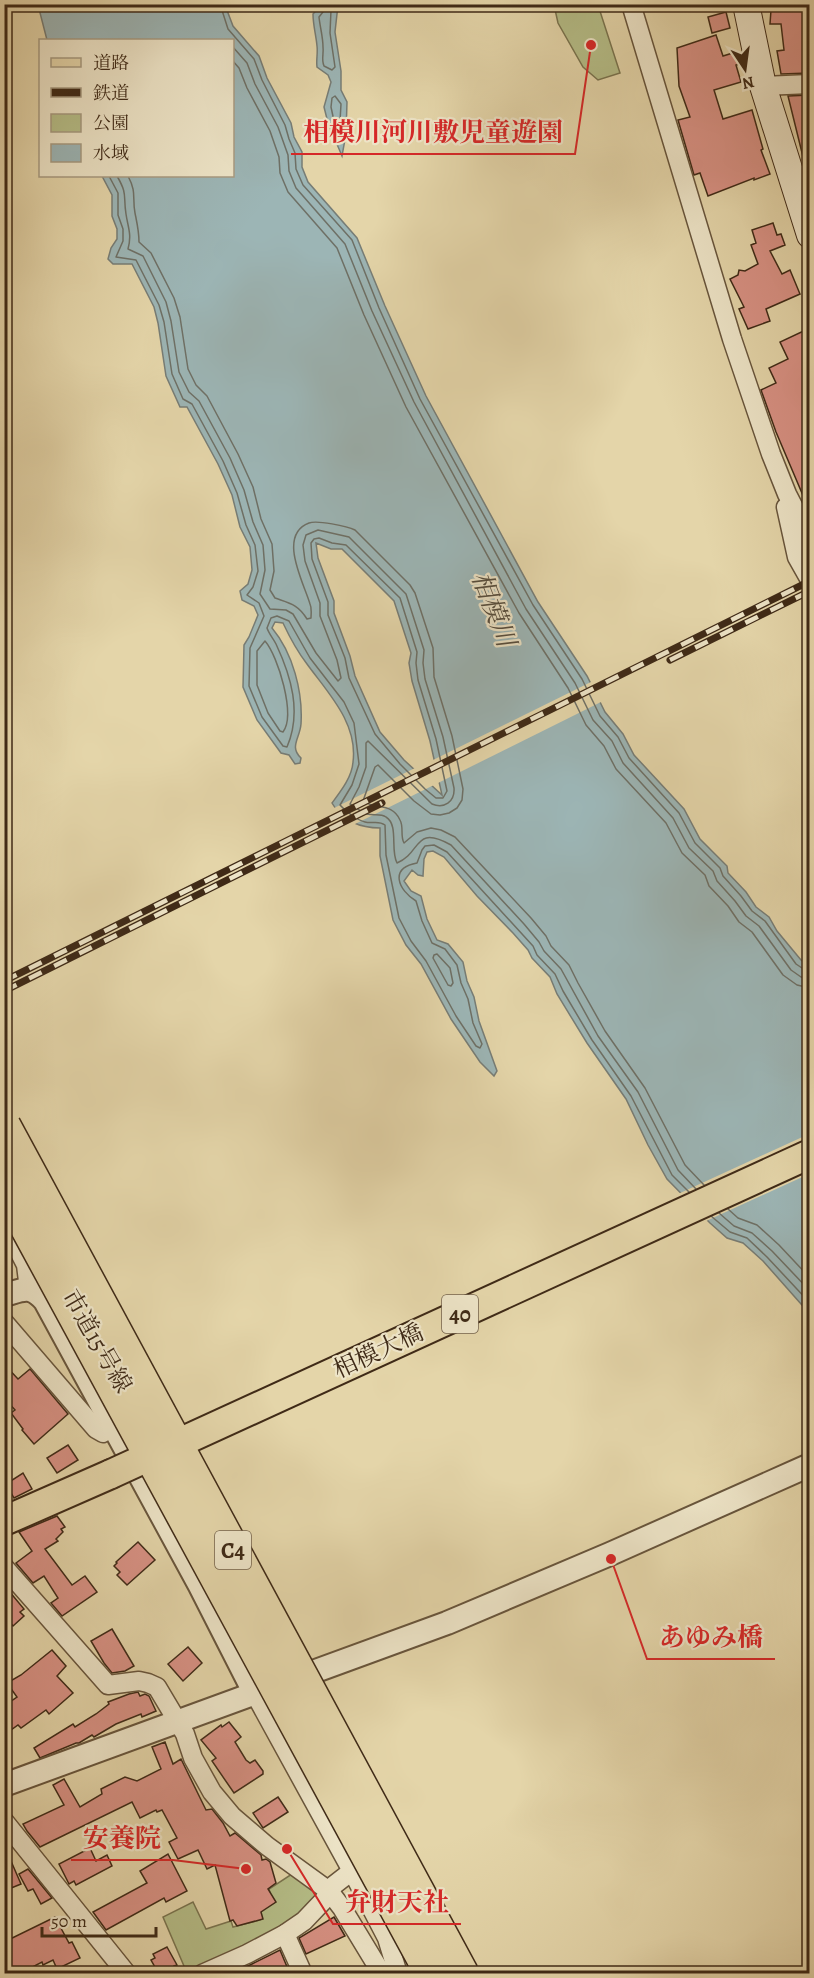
<svg xmlns="http://www.w3.org/2000/svg" width="814" height="1978" viewBox="0 0 814 1978" font-family="Alegreya,'Noto Serif JP',serif">
  <style>
    .green { fill: #b5bd87; stroke: #7a744f; stroke-width: 1.5 }
    .water { fill: #9cb5b5; stroke: #777d76; stroke-width: 1.5; fill-rule: evenodd }
    .pier { fill: #e4d5a9 }
    .lines { fill: none; stroke-linecap: round; stroke-linejoin: round }
    .shore { stroke: #6e7066; stroke-width: 1.5 }
    .building { fill: #d89184; stroke: #3f2a17; stroke-width: 1.5 }
    .minor-casing { stroke: #68553c; stroke-width: 21 }
    .tertiary-casing { stroke: #68553c; stroke-width: 26 }
    .secondary-casing { stroke: #3f2a17; stroke-width: 28 }
    .primary-casing { stroke: #3f2a17; stroke-width: 32 }
    .minor { stroke: #ede4c7; stroke-width: 18 }
    .tertiary { stroke: #ede4c7; stroke-width: 22 }
    .secondary { stroke: #ede4c7; stroke-width: 26 }
    .primary { stroke: #e4d5a9; stroke-width: 28 }
    .rail-casing { stroke: #3f2a17; stroke-width: 7 }
    .rail { stroke: #ede4c7; stroke-width: 4.5; stroke-dasharray: 14; stroke-linecap: butt }
    .primary-bridge-casing { stroke: #3f2a17; stroke-width: 32; stroke-linecap: butt }
    .motorway-bridge-casing { stroke: #3f2a17; stroke-width: 36; stroke-linecap: butt }
    .primary-bridge { stroke: #e4d5a9; stroke-width: 28 }
    .motorway-bridge { stroke: #e4d5a9; stroke-width: 33 }
    .labels { text-anchor: middle; stroke-width: 4.5; stroke-linejoin: round; paint-order: stroke }
    .shield { fill: #ede4c7; stroke: #73624c; stroke-width: 1.5 }
    .shield-label { font-size: 22px; font-weight: bold; fill: #3f2a17 }
    .street-label { font-size: 24px; fill: #3f2a17; stroke: #ede4c7 }
    .water-label { font-size: 26px; font-style: italic; fill: #564d3e; stroke: #ede4c7 }
    .leader { fill: none; stroke: #d62828; stroke-width: 2 }
    .callout-dot { fill: #d62828; stroke: #ede4c7; stroke-width: 2 }
    .callout-label { font-size: 26px; text-anchor: middle; font-weight: bold; fill: #d62828; stroke: #ede4c7; stroke-width: 4.5; stroke-linejoin: round; paint-order: stroke }
  </style>
  <rect width="100%" height="100%" fill="#e4d5a9"/>
  <filter id="stains"><feTurbulence type="fractalNoise" baseFrequency=".00333" numOctaves="4"/><feColorMatrix values="0 0 0 0 .2 0 0 0 0 .09 0 0 0 0 .02 0 0 0 .5 -.17"/></filter>
  <radialGradient id="worn" r=".72"><stop offset=".6" stop-color="#630" stop-opacity="0"/><stop offset="1" stop-color="#630" stop-opacity=".3"/></radialGradient>
  <g class="green">
    <path d="M 554,5 L 598,5 L 620,73 L 598,80 L 583,67 L 558,23 Z"/>
    <path d="M 295,1872 L 321,1892 L 298,1918 L 245,1949 L 187,1973 L 163,1917 L 193,1902 L 206,1929 L 231,1921 L 233,1927 L 260,1920 L 260,1910 L 270,1893 L 269,1889 Z"/>
  </g>
  <g class="water">
    <path d="M 38,5 L 225,5 L 233,26 L 259,56 L 267,78 L 291,123 L 294,137 L 302,152 L 302,167 L 308,182 L 357,238 L 385,306 L 426,396 L 538,602 L 587,676 L 605,712 L 623,734 L 634,755 L 684,809 L 700,839 L 727,866 L 728,873 L 746,892 L 756,907 L 769,917 L 777,931 L 801,960 L 809,967 L 809,1313 L 763,1261 L 743,1243 L 727,1238 L 710,1223 L 667,1179 L 648,1145 L 626,1099 L 587,1043 L 557,994 L 550,977 L 532,958 L 528,950 L 513,933 L 477,896 L 444,857 L 433,851 L 427,852 L 424,859 L 423,876 L 418,875 L 412,870 L 404,881 L 411,891 L 421,896 L 427,919 L 437,940 L 448,944 L 463,962 L 467,981 L 474,997 L 479,1021 L 497,1071 L 494,1076 L 480,1062 L 451,1019 L 421,964 L 406,945 L 393,920 L 380,856 L 380,828 C 361,828 342,821 332,803 C 341,791 352,777 353,762 C 358,723 328,693 307,664 C 297,651 290,638 283,623 L 275,622 L 272,628 C 293,653 303,692 301,724 C 300,738 289,747 301,758 L 300,763 L 295,764 L 289,755 L 281,753 L 257,720 L 243,687 L 244,645 L 249,637 L 258,615 L 254,606 L 242,600 L 240,591 L 248,584 L 252,570 L 250,547 L 240,527 L 232,495 L 218,464 L 187,407 L 180,407 L 166,376 L 158,323 L 154,307 L 132,264 L 113,264 L 108,259 L 111,248 L 117,239 L 117,229 L 112,216 L 112,195 L 102,176 L 232,176 L 232,40 L 47,40 ZM 316,543 L 331,549 L 342,549 L 394,601 L 411,653 L 409,663 L 412,681 L 430,741 L 442,795 L 404,760 L 380,732 L 355,676 L 350,656 L 334,613 L 334,601 L 318,558 Z"/>
    <path d="M 321,5 L 338,5 L 335,32 L 341,71 L 341,90 L 347,102 L 346,134 L 342,156 L 328,123 L 324,107 L 331,82 L 328,75 L 317,67 C 316,60 318,53 317,46 C 316,35 313,25 313,14 Z"/>
  </g>
  <g class="pier">
    <path d="M 593,681 L 603,701 L 436,784 L 431,761 Z"/>
    <path d="M 417,767 L 434,785 L 353,825 L 336,815 L 332,809 Z"/>
    <path d="M 809,1134 L 809,1174 L 704,1222 L 678,1194 Z"/>
  </g>
  <g class="lines">
    <g class="shore">
      <path d="M 220,4 L 228,29 L 254,59 L 262,80 L 285,125 L 289,139 L 295,153 L 296,169 L 303,185 L 352,240 L 379,308 L 420,399 L 533,605 L 582,679 L 600,716 L 618,737 L 629,758 L 679,813 L 695,843 L 720,868 L 723,876 L 741,896 L 752,911 L 765,921 L 796,964 L 805,970 L 810,971"/>
      <path d="M 326,8 L 329,8 L 331,10 L 330,33 L 335,67 L 332,70 L 324,66 C 321,59 324,54 323,47 C 323,37 320,27 319,17 Z"/>
      <path d="M 232,46 L 247,63 L 255,84 L 278,127 L 288,155 L 289,171 L 296,188 L 345,244 L 372,311 L 414,402 L 526,609 L 575,683 L 593,720 L 612,741 L 623,763 L 673,818 L 689,848 L 713,871 L 717,881 L 735,901 L 746,916 L 759,926 L 791,970 L 801,977 L 810,979"/>
      <path d="M 232,60 L 239,68 L 247,88 L 270,131 L 279,157 L 280,173 L 288,192 L 337,248 L 364,315 L 406,407 L 519,613 L 568,688 L 586,725 L 604,746 L 616,769 L 666,823 L 682,853 L 705,875 L 709,886 L 728,906 L 739,922 L 752,932 L 783,975 L 797,985 L 810,988"/>
      <path d="M 335,96 L 341,104 L 340,121 L 337,123 L 334,121 L 331,107 L 332,98 Z"/>
      <path d="M 109,176 L 118,193 L 118,215 L 123,229 L 123,241 L 116,257 L 136,260 L 159,305 L 164,322 L 172,374 L 183,399 L 192,404 L 223,461 L 237,493 L 246,525 L 255,545 L 258,571 L 253,587 L 247,595 L 259,603 L 264,616 L 250,648 L 249,686 L 262,717 L 283,746 L 287,747 C 302,712 291,676 276,644 C 273,638 269,634 267,628 L 271,618 L 277,616 L 289,621 L 310,658 L 344,702 L 354,723 L 359,764 L 352,785 L 340,805 C 345,811 357,820 365,822 C 373,824 378,820 385,825 L 386,855 L 399,918 L 411,941 L 426,961 L 456,1016 L 476,1046 L 480,1048 L 482,1044 L 473,1023 L 468,999 L 461,983 L 457,965 L 445,949 L 432,943 L 422,921 L 416,901 C 398,890 389,868 417,863 L 422,850 L 425,846 L 434,845 L 447,852 L 533,946 L 537,955 L 555,974 L 563,991 L 592,1040 L 631,1096 L 672,1175 L 689,1192"/>
      <path d="M 117,176 C 128,195 123,195 126,214 C 128,228 132,234 128,249 L 143,256 L 166,302 L 171,321 L 179,372 L 189,392 L 199,401 L 230,458 L 244,490 L 253,522 L 263,545 L 265,570 L 260,594 L 270,609 L 286,610 L 293,614 L 316,653 L 338,681 L 341,678 L 337,660 L 320,616 L 320,603 L 305,561 L 303,545 L 306,535 L 318,530 L 349,537 L 406,594 L 424,650 L 423,663 L 425,679 L 443,737 L 454,788 C 455,802 444,809 432,804 L 368,741 L 366,743 L 366,767 L 359,787 L 350,804 C 355,807 361,812 367,814 C 374,816 380,813 386,817 C 399,825 390,850 397,863 C 422,853 413,824 451,845 L 524,924 L 539,942 L 544,951 L 561,969 L 598,1036 L 638,1092 L 678,1170 L 696,1189"/>
      <path d="M 128,176 C 137,193 132,197 135,213 C 137,223 139,231 139,242 L 151,253 L 174,298 L 180,317 L 188,369 L 196,385 L 207,396 L 238,454 L 253,487 L 261,519 L 272,544 L 274,571 L 270,590 L 275,598 C 289,603 298,604 307,619 L 311,618 C 311,614 312,608 310,604 C 304,583 277,535 309,523 C 317,520 347,526 355,530 L 410,585 L 415,593 L 433,648 L 434,677 L 452,736 L 463,789 L 462,800 L 457,808 L 449,813 L 440,815 L 431,814 L 414,801 L 378,765 L 375,767 L 363,801 C 375,810 392,802 400,820 C 404,827 400,836 404,843 L 417,832 L 431,828 L 441,830 L 455,837 L 531,918 L 546,936 L 551,946 L 569,965 L 578,983 L 605,1031 L 645,1088 L 685,1165 L 704,1185"/>
      <path d="M 319,538 L 332,543 L 346,545 L 400,598 L 417,652 L 416,663 L 418,680 L 436,739 L 447,791 L 443,798 L 436,798 L 425,789 L 400,764 L 375,734 L 349,678 L 345,658 L 328,615 L 328,602 L 312,559 L 311,543 L 314,539 Z"/>
      <path d="M 265,641 C 278,656 296,715 283,732 L 280,731 L 268,713 L 257,685 L 257,651 Z"/>
      <path d="M 437,954 L 450,968 L 453,983 L 451,986 L 448,985 L 433,958 L 434,955 Z"/>
      <path d="M 728,1209 L 738,1218 L 757,1225 L 779,1245 L 810,1278"/>
      <path d="M 719,1213 L 734,1226 L 752,1233 L 772,1251 L 810,1291"/>
      <path d="M 711,1216 L 730,1232 L 747,1238 L 767,1257 L 810,1303"/>
    </g>
  </g>
  <g class="building">
    <path d="M 777,4 L 805,4 L 810,38 L 810,46 L 807,47 L 809,73 L 781,74 L 777,51 L 784,50 L 781,24 L 770,24 L 771,10 L 777,10 Z"/>
    <path d="M 726,12 L 730,28 L 712,33 L 708,17 Z"/>
    <path d="M 716,35 L 723,56 L 736,52 L 740,64 L 736,65 L 741,82 L 714,90 L 723,119 L 752,110 L 763,149 L 761,150 L 770,174 L 754,180 L 754,178 L 708,196 L 700,173 L 694,175 L 678,120 L 690,117 L 679,86 L 677,48 Z"/>
    <path d="M 810,95 L 810,164 L 805,165 L 788,96 Z"/>
    <path d="M 773,223 L 777,235 L 781,234 L 785,245 L 770,251 L 782,274 L 790,270 L 800,294 L 766,309 L 770,321 L 748,329 L 739,309 L 744,307 L 730,279 L 738,275 L 739,270 L 745,271 L 758,264 L 751,245 L 756,243 L 752,230 Z"/>
    <path d="M 810,328 L 810,512 L 776,432 L 761,390 L 776,383 L 769,368 L 788,359 L 780,342 Z"/>
    <path d="M 4,1364 L 18,1379 L 30,1369 L 68,1414 L 34,1444 L 22,1430 L 23,1429 L 11,1413 L 15,1410 L 4,1398 Z"/>
    <path d="M 68,1445 L 78,1460 L 57,1473 L 47,1458 Z"/>
    <path d="M 23,1473 L 32,1489 L 14,1498 L 6,1484 Z"/>
    <path d="M 57,1516 L 65,1527 L 61,1529 L 63,1532 L 56,1539 L 58,1541 L 45,1549 L 72,1585 L 85,1576 L 97,1592 L 62,1616 L 51,1603 L 58,1598 L 44,1576 L 33,1583 L 16,1563 L 32,1551 L 19,1532 Z"/>
    <path d="M 138,1542 L 155,1560 L 127,1585 L 117,1575 L 120,1572 L 114,1566 L 117,1563 L 116,1562 Z"/>
    <path d="M 4,1585 L 24,1609 L 20,1612 L 24,1616 L 13,1626 L 4,1616 Z"/>
    <path d="M 112,1629 L 134,1666 L 125,1671 L 112,1673 L 104,1663 L 91,1641 Z"/>
    <path d="M 188,1647 L 202,1663 L 183,1681 L 168,1664 Z"/>
    <path d="M 52,1650 L 66,1666 L 57,1676 L 73,1693 L 49,1714 L 46,1710 L 21,1728 L 18,1725 L 4,1735 L 4,1712 L 10,1708 L 7,1704 L 17,1697 L 7,1683 L 21,1675 Z"/>
    <path d="M 138,1692 L 140,1696 L 145,1694 L 149,1696 L 156,1711 L 142,1717 L 141,1714 L 116,1724 L 94,1737 L 92,1735 L 79,1743 L 76,1743 L 40,1758 L 34,1748 L 73,1724 L 75,1727 L 96,1714 L 109,1704 L 108,1702 L 129,1694 Z"/>
    <path d="M 229,1722 L 241,1737 L 235,1742 L 246,1760 L 250,1763 L 255,1760 L 263,1771 L 263,1774 L 234,1793 L 212,1761 L 216,1758 L 201,1740 L 221,1725 L 222,1727 Z"/>
    <path d="M 165,1742 L 173,1764 L 181,1759 L 206,1810 L 212,1809 L 223,1823 L 230,1836 L 235,1833 L 261,1855 L 262,1860 L 266,1859 L 270,1862 L 276,1883 L 268,1889 L 276,1902 L 261,1912 L 263,1919 L 237,1926 L 233,1920 L 230,1921 L 215,1865 L 207,1869 L 198,1850 L 178,1859 L 169,1842 L 177,1838 L 162,1810 L 157,1812 L 156,1810 L 140,1818 L 132,1802 L 40,1847 L 27,1831 L 23,1824 L 64,1805 L 53,1785 L 64,1779 L 80,1807 L 102,1794 L 101,1789 L 125,1777 L 137,1781 L 161,1769 L 152,1747 Z"/>
    <path d="M 278,1797 L 288,1812 L 263,1828 L 253,1813 Z"/>
    <path d="M 4,1845 L 21,1884 L 4,1891 Z"/>
    <path d="M 90,1848 L 96,1861 L 107,1855 L 112,1866 L 76,1885 L 74,1881 L 69,1884 L 59,1864 Z"/>
    <path d="M 168,1854 L 187,1891 L 166,1902 L 164,1898 L 106,1930 L 93,1912 L 147,1883 L 140,1871 Z"/>
    <path d="M 28,1869 L 52,1898 L 41,1904 L 33,1889 L 28,1891 L 19,1874 Z"/>
    <path d="M 55,1917 L 69,1943 L 72,1942 L 80,1958 L 57,1969 L 53,1960 L 43,1965 L 42,1962 L 19,1974 L 15,1974 L 11,1966 L 4,1969 L 4,1942 Z"/>
    <path d="M 334,1917 L 345,1936 L 306,1954 L 299,1938 Z"/>
    <path d="M 167,1947 L 177,1965 L 174,1966 L 178,1974 L 159,1974 L 151,1960 L 155,1958 L 153,1954 Z"/>
    <path d="M 280,1950 L 290,1974 L 231,1974 L 252,1964 Z"/>
  </g>
  <g class="lines">
    <g class="minor-casing">
      <g id="minor">
        <path d="M 631,4 L 732,339 L 771,454 L 787,494 L 810,539"/>
        <path d="M 763,86 L 810,84"/>
        <path d="M 786,507 L 797,557 L 810,580"/>
        <path d="M 4,1222 L 26,1265 L 29,1289"/>
        <path d="M 4,1322 L 96,1429 L 103,1433"/>
        <path d="M 4,1567 L 108,1685 L 139,1681 L 148,1683 L 157,1687 L 185,1734 L 193,1758 L 212,1792 L 232,1816 L 267,1846 L 329,1891 L 342,1908 L 382,1974"/>
        <path d="M 255,1694 L 352,1871 L 387,1938 L 398,1974"/>
        <path d="M 4,1821 L 127,1974"/>
        <path d="M 285,1934 L 303,1974"/>
        <path d="M 202,1974 L 247,1954 L 285,1934 L 304,1921 L 324,1900 L 334,1885 L 352,1871"/>
      </g>
    </g>
    <g class="tertiary-casing">
      <g id="tertiary">
        <path d="M 4,1295 C 23,1290 30,1284 45,1301 L 200,1586 L 255,1694"/>
        <path d="M 4,1785 L 447,1623 L 610,1554 L 810,1465"/>
      </g>
    </g>
    <g class="secondary-casing">
      <path id="secondary" d="M 746,4 L 763,86 L 810,235"/>
    </g>
    <g class="primary-casing">
      <path id="primary" d="M 4,1521 L 111,1474"/>
    </g>
    <use href="#minor" class="minor"/>
    <use href="#tertiary" class="tertiary"/>
    <use href="#secondary" class="secondary"/>
    <use href="#primary" class="primary"/>
    <g class="rail-casing">
      <g id="rail">
        <path d="M 670,660 L 810,591"/>
        <path d="M 4,981 L 810,581"/>
        <path d="M 4,991 L 382,803"/>
      </g>
    </g>
    <use href="#rail" class="rail"/>
    <g class="primary-bridge-casing">
      <path id="primary-bridge" d="M 111,1474 L 810,1154"/>
    </g>
    <g class="motorway-bridge-casing">
      <g id="motorway-bridge">
        <path d="M 4,1126 L 462,1974"/>
        <path d="M 4,1185 L 432,1974"/>
      </g>
    </g>
    <use href="#primary-bridge" class="primary-bridge"/>
    <use href="#motorway-bridge" class="motorway-bridge"/>
  </g>
  <g class="labels">
    <g class="shield">
      <rect x="442" y="1295" width="36" height="38" rx="4.5"/>
      <rect x="215" y="1531" width="36" height="38" rx="4.5"/>
    </g>
    <g class="shield-label">
      <text x="460" y="1322">40</text>
      <text x="233" y="1558">C4</text>
    </g>
    <g class="street-label">
      <text transform="translate(97 1341) rotate(60)" y="8">市道15号線</text>
      <text transform="translate(378 1351) rotate(-25)" y="8">相模大橋</text>
    </g>
    <g class="water-label">
      <text transform="translate(494 609) rotate(69)" y="9">相模川</text>
    </g>
  </g>
  <path class="leader" d="M591 45L575 154H291M611 1559L647 1659H775M246 1869L173 1860H71M287 1849L333 1924H461"/>
  <g class="callout-dot">
    <circle cx="591" cy="45" r="6"/>
    <circle cx="611" cy="1559" r="6"/>
    <circle cx="246" cy="1869" r="6"/>
    <circle cx="287" cy="1849" r="6"/>
  </g>
  <g class="callout-label">
    <text x="433" y="141">相模川河川敷児童遊園</text>
    <text x="711" y="1646">あゆみ橋</text>
    <text x="122" y="1847">安養院</text>
    <text x="397" y="1911">弁財天社</text>
  </g>
  <rect width="814" height="1978" fill="none" stroke="#e4d5a9" stroke-width="24"/>
  <rect x="6" y="6" width="802" height="1966" fill="none" stroke="#3f2a17" stroke-width="3"/>
  <rect x="12" y="12" width="790" height="1954" fill="none" stroke="#3f2a17" stroke-width="1.5"/>
  <rect x="39" y="39" width="195" height="138" fill="#ede4c7" stroke="#a79a81" stroke-width="1.5"/>
  <rect x="51" y="58" width="30" height="9" fill="#e4d5a9" stroke="#a79a81" stroke-width="1.5"/>
  <text x="93" y="69" font-size="18" fill="#3f2a17">道路</text>
  <rect x="51" y="88" width="30" height="9" fill="#3f2a17" stroke="#a79a81" stroke-width="1.5"/>
  <text x="93" y="99" font-size="18" fill="#3f2a17">鉄道</text>
  <rect x="51" y="114" width="30" height="18" fill="#b5bd87" stroke="#a79a81" stroke-width="1.5"/>
  <text x="93" y="129" font-size="18" fill="#3f2a17">公園</text>
  <rect x="51" y="144" width="30" height="18" fill="#9cb5b5" stroke="#a79a81" stroke-width="1.5"/>
  <text x="93" y="159" font-size="18" fill="#3f2a17">水域</text>
  <g transform="translate(745 69) rotate(167)" stroke="#ede4c7" stroke-width="4.5" paint-order="stroke">
  <path d="M0-4.5L10 22L0 15L-10 22Z" fill="#3f2a17"/>
  <text y="-9" font-size="16" font-weight="bold" text-anchor="middle" fill="#3f2a17">N</text>
  </g>
  <path d="M42 1927v9h114v-9" fill="none" stroke="#3f2a17" stroke-width="3"/>
  <text x="51" y="1927" font-size="18" fill="#3f2a17" stroke="#ede4c7" stroke-width="4.5" paint-order="stroke">50 m</text>
  <rect width="100%" height="100%" filter="url(#stains)"/>
  <rect width="100%" height="100%" fill="url(#worn)"/>
</svg>
